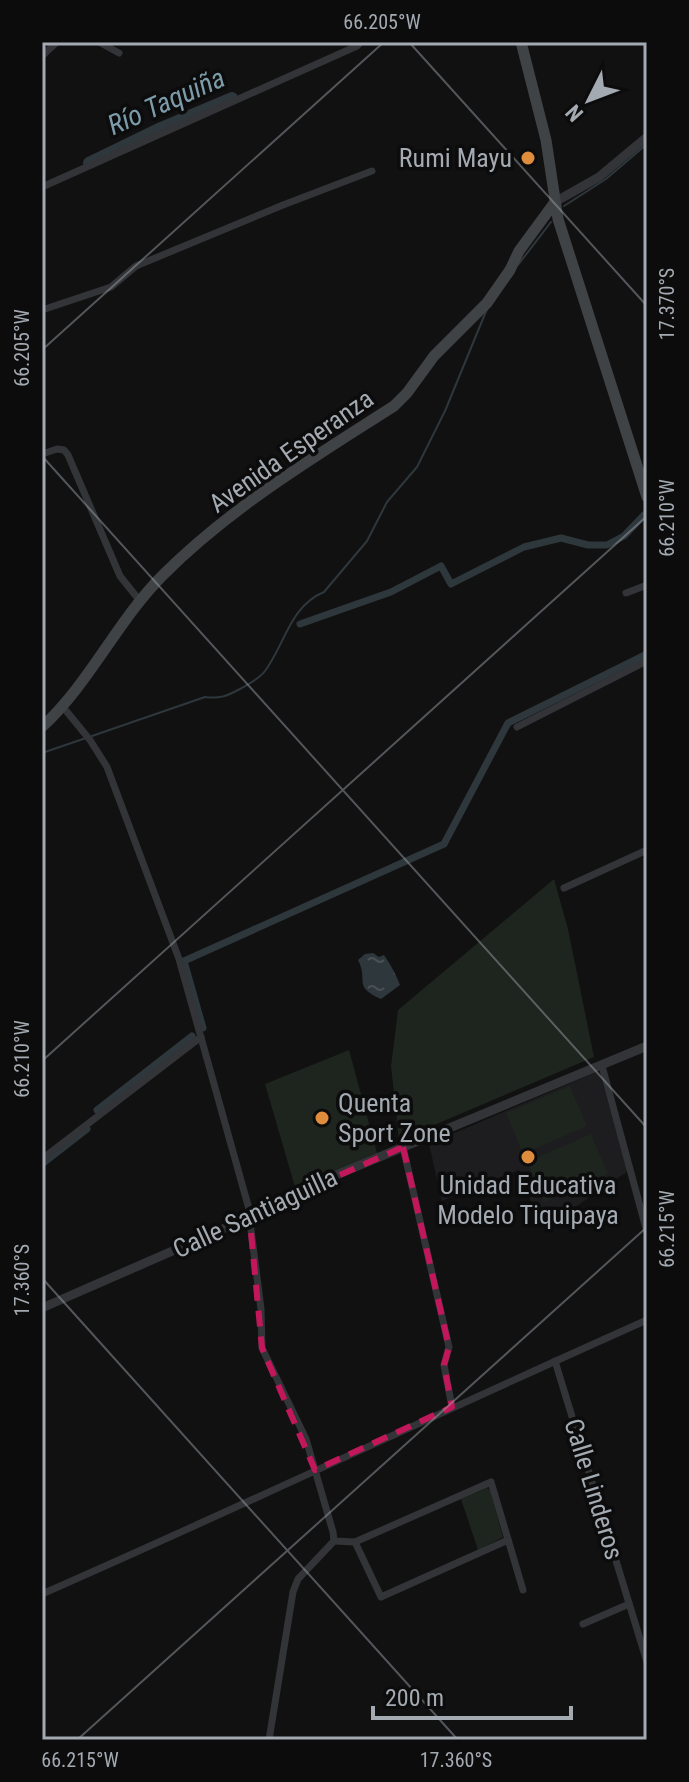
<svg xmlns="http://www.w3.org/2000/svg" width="689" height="1782" viewBox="0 0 689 1782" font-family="'Roboto Condensed',sans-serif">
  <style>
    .built { fill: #1d1d1f }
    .green { fill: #1e241e }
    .water { fill: url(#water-ripples) }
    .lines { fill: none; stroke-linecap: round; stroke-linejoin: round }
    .stream { stroke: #2e373b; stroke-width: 2 }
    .canal { stroke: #2e373b; stroke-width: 7 }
    .river { stroke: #2e373b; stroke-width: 12 }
    .minor { stroke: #323437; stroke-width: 7 }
    .tertiary { stroke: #323437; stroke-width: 9 }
    .secondary { stroke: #404346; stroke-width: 11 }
    .marked { fill: none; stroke: #c2185b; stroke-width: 6; stroke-dasharray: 16 10; stroke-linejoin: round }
    .ticks { fill: none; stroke: #a3aab1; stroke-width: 2; stroke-opacity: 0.45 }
    .poi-dot { fill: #df8d3c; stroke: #0c0c0d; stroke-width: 3 }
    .labels { text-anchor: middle; stroke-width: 7; stroke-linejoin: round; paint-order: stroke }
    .poi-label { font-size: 26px; fill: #a3aab1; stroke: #0c0c0d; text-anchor: end }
    .street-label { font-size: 26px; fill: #a3aab1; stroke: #0c0c0d }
    .water-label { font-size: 28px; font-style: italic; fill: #7d9caa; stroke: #0c0c0d }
    .neatline { fill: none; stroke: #a3aab1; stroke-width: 3 }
    .ticks-label { font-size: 20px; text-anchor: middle; fill: #a3aab1 }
  </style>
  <defs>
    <pattern id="water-ripples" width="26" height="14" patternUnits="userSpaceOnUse" patternTransform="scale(2)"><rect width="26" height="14" fill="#2e373b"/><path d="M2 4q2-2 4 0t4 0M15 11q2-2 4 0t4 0" fill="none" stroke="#495155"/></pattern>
  </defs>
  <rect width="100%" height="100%" fill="#111112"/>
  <path class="built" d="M 599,1071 L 628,1171 L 571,1210 L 538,1220 L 519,1170 L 442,1201 L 429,1144 Z"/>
  <g class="green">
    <path d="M 554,879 L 568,929 L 594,1057 L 399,1140 L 391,1066 L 398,1010 Z"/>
    <path d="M 349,1050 L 377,1153 L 295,1187 L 265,1084 Z"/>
    <path d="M 570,1086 L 587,1126 L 523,1154 L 506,1113 Z"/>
    <path d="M 591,1134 L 608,1174 L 544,1202 L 527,1162 Z"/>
    <path d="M 487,1488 L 490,1490 L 503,1537 L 478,1550 L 461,1499 Z"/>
  </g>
  <path class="water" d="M 373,953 L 379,957 L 384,955 C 391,965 396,975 400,985 L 381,999 C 352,986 369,981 358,960 L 365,954 Z"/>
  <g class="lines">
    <g class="stream">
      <path d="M 564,206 L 606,179 L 647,144"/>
      <path d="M 518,265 L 551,222"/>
      <path d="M 92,736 L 205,697 C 220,699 227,696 240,689 C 249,684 259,679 265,671 C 285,644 290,606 324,592 L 367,541 L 387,502 L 417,467 L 445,411 L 487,309"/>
      <path d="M 42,753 L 86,738"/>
    </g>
    <g class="canal">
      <path d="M 300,624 L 391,592 L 441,566 L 451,584 L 524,547 L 561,538 L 588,545 L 607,545 L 624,536 L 644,515"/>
      <path d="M 203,1028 L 184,961 L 444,844 L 508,723 L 647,654"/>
      <path d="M 97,1110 L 192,1036"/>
      <path d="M 42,1164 L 87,1129"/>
    </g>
    <path class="river" d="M 89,163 L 161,128 L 232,98"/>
    <g class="minor">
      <path d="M 99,42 L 119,53"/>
      <path d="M 42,56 L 57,42"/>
      <path d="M 42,187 L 357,46 L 361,42"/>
      <path d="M 42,310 L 111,287 L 136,266 L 283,205 L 372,171"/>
      <path d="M 42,454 L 57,449 L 64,450 L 68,455 L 120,576 L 140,601"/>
      <path d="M 626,593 L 647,585"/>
      <path d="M 63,707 L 90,740 L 107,767 L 179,959 L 251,1216 L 250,1222 L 261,1309 L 262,1348 L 306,1439 L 333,1532 L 334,1541 L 298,1579 L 293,1592 L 269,1740"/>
      <path d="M 517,727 L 647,661"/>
      <path d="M 564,888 L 647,850"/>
      <path d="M 602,1066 L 647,1232"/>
      <path d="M 403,1147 L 449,1347 L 444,1365 L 452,1407"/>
      <path d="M 42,1159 L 201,1037"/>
      <path d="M 555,1361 L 647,1662"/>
      <path d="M 334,1541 L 355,1542 L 491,1482 L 523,1590"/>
      <path d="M 355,1542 L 381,1597 L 508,1540"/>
      <path d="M 42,1594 C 245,1505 445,1410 647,1320"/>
      <path d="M 583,1624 L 629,1604"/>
    </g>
    <g class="tertiary">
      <path d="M 555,202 L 599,177 L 647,137"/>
      <path d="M 42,1308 L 241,1221 L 331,1177 L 647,1046"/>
    </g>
    <g class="secondary">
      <path d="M 521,42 L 546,140 L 558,219 L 647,497"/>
      <path d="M 42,727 C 90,683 117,621 163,575 C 231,507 313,458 394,406 L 407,393 L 434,356 L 487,303 L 510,270 L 519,251 L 555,202"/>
    </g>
  </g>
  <path class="marked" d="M 403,1147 L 449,1347 L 444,1365 L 452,1407 L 315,1470 L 262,1348 L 250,1222 L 257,1212 Z"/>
  <path class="ticks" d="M 409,42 L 647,306M 42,350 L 384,42M 42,456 L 647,1128M 42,1061 L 647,516M 42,1278 L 458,1740M 77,1740 L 647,1227"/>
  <g class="poi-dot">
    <circle cx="528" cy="158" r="8"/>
    <circle cx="322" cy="1118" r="8"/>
    <circle cx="528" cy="1157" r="8"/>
  </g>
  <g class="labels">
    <g class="poi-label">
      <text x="512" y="167">Rumi Mayu</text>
      <text x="338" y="1112" text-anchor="start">Quenta<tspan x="338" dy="30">Sport Zone</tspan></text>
      <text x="528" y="1194" text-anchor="middle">Unidad Educativa<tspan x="528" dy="30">Modelo Tiquipaya</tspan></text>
    </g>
    <g class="street-label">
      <text transform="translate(291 451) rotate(-35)" y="9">Avenida Esperanza</text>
      <text transform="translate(255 1213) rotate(-25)" y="9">Calle Santiaguilla</text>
      <text transform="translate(594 1489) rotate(73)" y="9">Calle Linderos</text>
    </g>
    <g class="water-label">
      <text transform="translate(166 101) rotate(-24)" y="10">Río Taquiña</text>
    </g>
  </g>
  <rect width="689" height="1782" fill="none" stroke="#0c0c0d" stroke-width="88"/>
  <g transform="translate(589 100) rotate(228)" stroke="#0c0c0d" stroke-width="6" paint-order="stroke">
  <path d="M0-6L14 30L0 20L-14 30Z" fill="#a3aab1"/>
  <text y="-12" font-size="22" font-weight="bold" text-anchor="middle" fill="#a3aab1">N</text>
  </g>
  <path d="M373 1706v12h198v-12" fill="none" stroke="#a3aab1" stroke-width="4"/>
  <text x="385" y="1706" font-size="24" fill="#a3aab1" stroke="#0c0c0d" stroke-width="6" paint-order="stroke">200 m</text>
  <rect x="44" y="44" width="601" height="1694" class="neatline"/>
  <g class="ticks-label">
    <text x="382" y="29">66.205°W</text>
    <text transform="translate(667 304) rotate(-90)" y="7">17.370°S</text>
    <text transform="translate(22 348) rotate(-90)" y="7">66.205°W</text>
    <text transform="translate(667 518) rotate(-90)" y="7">66.210°W</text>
    <text transform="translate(22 1059) rotate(-90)" y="7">66.210°W</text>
    <text transform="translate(667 1229) rotate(-90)" y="7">66.215°W</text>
    <text transform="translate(22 1280) rotate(-90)" y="7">17.360°S</text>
    <text x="80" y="1767">66.215°W</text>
    <text x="456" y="1767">17.360°S</text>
  </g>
</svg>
